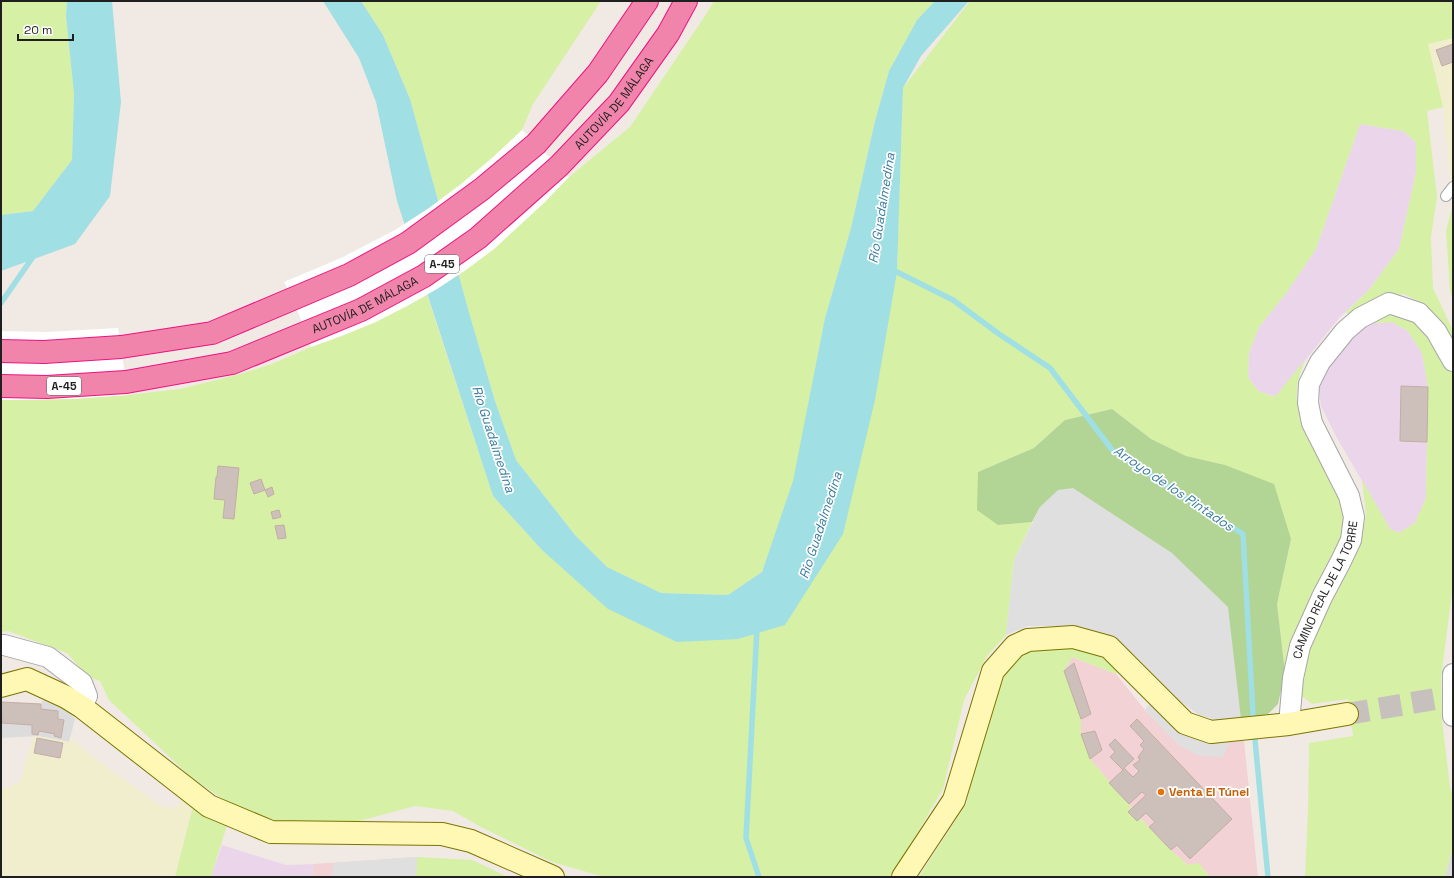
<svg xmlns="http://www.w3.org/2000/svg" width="1454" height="878" viewBox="0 0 1454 878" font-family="'Space Grotesk',sans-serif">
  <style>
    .residential { fill: #dddcdc }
    .commercial { fill: #f3d2d6 }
    .industrial { fill: #ebd5ea }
    .farmland { fill: #f1eece }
    .grass { fill: #d6f0a5 }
    .forest { fill: #b2d495 }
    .parking { fill: #dfdfdf }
    .water { fill: #a0dfe3 }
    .pier { fill: #fff }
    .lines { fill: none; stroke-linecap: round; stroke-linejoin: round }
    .stream { stroke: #a0dfe3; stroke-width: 5.5 }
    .building { fill: #cdbfba; stroke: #c4ada5 }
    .secondary-tunnel { stroke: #c7c1bd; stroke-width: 22; stroke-dasharray: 22 11; stroke-linecap: butt }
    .lane-casing { stroke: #a6a6a6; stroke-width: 12 }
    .street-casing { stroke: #a6a6a6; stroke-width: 22 }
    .secondary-casing { stroke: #7c7500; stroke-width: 24 }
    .highway-casing { stroke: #ed1381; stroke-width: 24 }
    .lane { stroke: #fff; stroke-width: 10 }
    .street { stroke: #fff; stroke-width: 20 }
    .secondary { stroke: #fff7b4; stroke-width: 22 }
    .highway { stroke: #f084aa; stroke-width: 22 }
    .food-dot { fill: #e8710a; stroke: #fff; stroke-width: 1.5 }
    .labels { text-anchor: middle; stroke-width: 3.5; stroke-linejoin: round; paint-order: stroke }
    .shield { fill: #fff; stroke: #626262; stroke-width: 1 }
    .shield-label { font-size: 11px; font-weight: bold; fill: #1f1f1f }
    .street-label { font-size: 12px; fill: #1f1f1f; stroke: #fff }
    .food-label { font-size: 12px; font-weight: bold; fill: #c56008; stroke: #fff; text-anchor: start }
    .water-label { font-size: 13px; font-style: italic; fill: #3a7da0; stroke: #fff }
  </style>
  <rect width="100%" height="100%" fill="#f1eae4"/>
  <g class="residential">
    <path d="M 44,698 L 61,704 L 68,711 L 75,719 L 69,742 L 38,736 L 1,738 L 1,702 L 41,704 Z"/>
    <path d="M 1453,845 L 1453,877 L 1445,877 Z"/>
  </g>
  <g class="commercial">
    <path d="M 1072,657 L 1116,674 L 1145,710 L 1179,745 L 1222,757 L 1230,741 L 1244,741 L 1258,877 L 1210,877 L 1199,864 L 1188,865 L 1171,850 L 1141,819 L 1137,821 L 1128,812 L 1132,808 L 1090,759 L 1081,734 L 1081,719 L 1064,671 Z"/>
    <path d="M 417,857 L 416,877 L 312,877 L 313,864 Z"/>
  </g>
  <g class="industrial">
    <path d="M 1360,124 L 1403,131 L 1416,142 L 1416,173 L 1399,249 L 1369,290 L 1339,318 L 1276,397 L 1258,391 L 1248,377 L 1249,352 L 1259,327 L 1287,292 L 1316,249 Z"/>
    <path d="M 1392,322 L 1408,331 L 1422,353 L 1428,387 L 1426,498 L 1415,523 L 1399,533 L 1390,529 L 1337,438 L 1321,406 L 1319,389 L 1330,366 L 1356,332 L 1374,323 Z"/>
    <path d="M 222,845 L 286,865 L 313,864 L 312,877 L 211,877 Z"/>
  </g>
  <g class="farmland">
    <path d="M 1453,38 L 1453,177 L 1450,180 L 1443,107 L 1428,44 Z"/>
    <path d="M 38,736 L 69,742 L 70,737 L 93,757 L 162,807 L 176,808 L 183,799 L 193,807 L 175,877 L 1,877 L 1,790 L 20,782 L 33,737 Z"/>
  </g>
  <g class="grass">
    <path d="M 1,1 L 67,1 L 66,16 L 74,94 L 72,160 L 33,211 L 1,215 Z"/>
    <path d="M 361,1 L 601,1 L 533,104 L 522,130 L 569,177 L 630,127 L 705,16 L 714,1 L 935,1 L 917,20 L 889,71 L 875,121 L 851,228 L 825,318 L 794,481 L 762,572 L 728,595 L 661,593 L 607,567 L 575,535 L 516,460 L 495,401 L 470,316 L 410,99 L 383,35 Z"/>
    <path d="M 970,1 L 1453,1 L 1453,38 L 1428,44 L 1443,107 L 1427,111 L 1437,197 L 1431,237 L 1433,288 L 1453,331 L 1453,346 L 1427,306 L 1404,294 L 1375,298 L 1352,318 L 1346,312 L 1369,290 L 1399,249 L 1416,173 L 1416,142 L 1403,131 L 1360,124 L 1316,249 L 1287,292 L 1259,327 L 1249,352 L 1248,377 L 1258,391 L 1275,397 L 1305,360 C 1302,369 1297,380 1297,390 C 1293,435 1333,468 1344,509 C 1345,517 1344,526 1344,534 L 1285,672 L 1277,604 L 1291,539 L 1225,465 L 1186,456 L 1151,439 L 1112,409 L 1065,420 L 1034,448 L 978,472 L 998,525 L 1032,522 L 1014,560 L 1006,635 L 987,656 L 964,700 L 943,789 L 906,852 L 890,877 L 604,877 L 552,862 L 479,826 L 453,811 L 415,806 L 359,821 L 310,822 L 265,820 L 236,808 L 191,777 L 109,700 L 100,681 L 87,676 L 67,653 L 8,631 L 1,632 L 1,400 L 36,400 L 128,395 L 180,389 L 240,374 L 272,364 L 311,347 L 344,335 L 407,306 L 427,295 L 493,496 L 542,550 L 738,639 L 897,272 L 903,88 Z"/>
    <path d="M 1453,204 L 1453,301 L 1450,291 L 1446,231 Z"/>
    <path d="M 1392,313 L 1411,316 L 1432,337 L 1453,370 L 1453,585 L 1441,678 L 1442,720 L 1450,787 L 1453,796 L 1453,845 L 1445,877 L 1305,877 L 1308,810 L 1309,743 L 1353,736 L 1348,699 L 1312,704 L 1302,696 L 1302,674 L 1310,643 L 1359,549 L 1366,515 L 1362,480 L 1390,529 L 1399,533 L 1415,523 L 1426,498 L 1428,387 L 1422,353 L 1408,331 L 1392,322 L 1374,323 L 1356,332 L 1372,318 Z"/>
    <path d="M 1047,646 L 1075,647 L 1099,656 L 1120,668 L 1116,674 L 1072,657 L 1064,671 L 1081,719 L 1081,734 L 1090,759 L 1132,808 L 1129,812 L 1137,821 L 1140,818 L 1171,850 L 1188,865 L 1199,863 L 1210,877 L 919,877 L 966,804 L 986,720 L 1006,673 L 1025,652 Z"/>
    <path d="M 193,807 L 227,825 L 211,877 L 175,877 Z"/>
    <path d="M 417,857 L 472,860 L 508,877 L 416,877 Z"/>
  </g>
  <path class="forest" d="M 1112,409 L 1151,439 L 1186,456 L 1225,465 L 1274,484 L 1291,539 L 1277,604 L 1285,672 L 1278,704 L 1268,714 L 1241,719 L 1040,507 L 1032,522 L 998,525 L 977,510 L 978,472 L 1034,448 L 1065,420 Z"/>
  <g class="parking">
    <path d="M 1073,488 L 1172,553 L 1228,607 L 1241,719 L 1217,720 L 1199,715 L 1180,701 L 1137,657 L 1113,637 L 1079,626 L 1028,626 L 1006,635 L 1014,560 L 1040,507 L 1058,490 Z"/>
    <path d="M 1150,703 L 1183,734 L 1204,742 L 1230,741 L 1223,757 L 1199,756 L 1179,745 L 1145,710 Z"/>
    <path d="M 417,857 L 416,877 L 332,877 L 333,863 Z"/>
  </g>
  <g class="water">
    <path d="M 67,1 L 112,1 L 121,102 L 110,196 L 75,244 L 1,271 L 1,215 L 33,211 L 72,160 L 74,94 L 66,16 Z"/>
    <path d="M 323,1 L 361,1 L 383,35 L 410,99 L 470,316 L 495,401 L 516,460 L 575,535 L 607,567 L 661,593 L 728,595 L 762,572 L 793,481 L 825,318 L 851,228 L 875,121 L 889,71 L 917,20 L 935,1 L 969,1 L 921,56 L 903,88 L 897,272 L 875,400 L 843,534 L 785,625 L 738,639 L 677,642 L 608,609 L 542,550 L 493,496 L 397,201 L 376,102 L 359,58 Z"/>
  </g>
  <g class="pier">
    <path d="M 522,130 L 569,177 L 545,202 L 494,249 L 466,270 L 437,289 L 407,306 L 376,322 L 344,335 L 311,347 L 293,299 L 284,282 L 341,258 L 395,230 L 429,208 L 461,184 L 492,158 Z"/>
    <path d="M 118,328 L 128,395 L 72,399 L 1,400 L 1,331 L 47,332 Z"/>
  </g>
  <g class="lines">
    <g class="stream">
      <path d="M 891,269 L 953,300 L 999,334 L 1050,368 L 1113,451 L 1243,534 L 1253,714"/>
      <path d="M 1,303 L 35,254"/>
      <path d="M 757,628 L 746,838 L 759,877"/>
      <path d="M 1255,740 L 1268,877"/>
    </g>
  </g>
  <g class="building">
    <path d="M 1453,44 L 1453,62 L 1442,66 L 1436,50 Z"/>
    <path d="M 1401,386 L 1428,387 L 1427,442 L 1400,441 Z"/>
    <path d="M 218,466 L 239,468 L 234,519 L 223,518 L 225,500 L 214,499 L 216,477 L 217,477 Z"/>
    <path d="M 261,479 L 265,490 L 254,494 L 250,483 Z"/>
    <path d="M 272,487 L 274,494 L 268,497 L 265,490 Z"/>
    <path d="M 279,510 L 281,517 L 273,519 L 271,512 Z"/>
    <path d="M 284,525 L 286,538 L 278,539 L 275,526 Z"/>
    <path d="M 1074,663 L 1091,714 L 1081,719 L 1064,671 Z"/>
    <path d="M 1,702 L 41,704 L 41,709 L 58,711 L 58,719 L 64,720 L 61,738 L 54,736 L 55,734 L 39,731 L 38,735 L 32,734 L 32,725 L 2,723 Z"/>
    <path d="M 1137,719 L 1232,819 L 1190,859 L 1177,845 L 1171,850 L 1149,827 L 1155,822 L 1146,813 L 1137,821 L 1128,812 L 1146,795 L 1142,792 L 1129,804 L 1109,783 L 1123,770 L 1110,757 L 1115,752 L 1109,745 L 1115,739 L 1134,759 L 1124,768 L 1133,777 L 1139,771 L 1133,765 L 1140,760 L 1138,757 L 1144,749 L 1140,745 L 1144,741 L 1130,726 Z"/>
    <path d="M 1095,731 L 1102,750 L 1090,759 L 1081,734 Z"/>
    <path d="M 37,738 L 63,743 L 60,758 L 34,753 Z"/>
  </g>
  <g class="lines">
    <path class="secondary-tunnel" d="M 1347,714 L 1453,696"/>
    <g class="lane-casing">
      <path id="lane" d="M 1446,196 L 1453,187"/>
    </g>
    <g class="street-casing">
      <g id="street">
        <path d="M 1,645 L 4,645 L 48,657 L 82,683 L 87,696 L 82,707"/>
        <path d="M 1453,674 L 1453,716"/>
        <path id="s1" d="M 1289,724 L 1293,678 L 1300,646 L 1322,597 L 1341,561 L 1351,540 L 1354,517 L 1349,496 L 1312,423 L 1308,403 L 1309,384 L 1320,362 L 1345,331 L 1360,318 L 1389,303 L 1419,313 L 1436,331 L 1453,361"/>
      </g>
    </g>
    <g class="secondary-casing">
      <g id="secondary">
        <path d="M 1,686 L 27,679 L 66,697 L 82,707 L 209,806 L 271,832 L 442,834 L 471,841 L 553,877"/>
        <path d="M 903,877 L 954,800 L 993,671 L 1015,646 L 1028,640 L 1073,637 L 1109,647 L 1185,723 L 1211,732 L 1289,724 L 1347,714"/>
      </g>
    </g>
    <g class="highway-casing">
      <g id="highway">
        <path d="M 1,351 L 44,352 L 121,347 L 212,333 L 349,275 L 408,243 L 482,189 L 536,144 L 598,73 L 647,1"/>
        <path id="s2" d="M 1,386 L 47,387 L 126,382 L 232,363 L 361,310 L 424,276 L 478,238 L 559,166 L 619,103 L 668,34 L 686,1"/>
      </g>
    </g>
    <use href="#lane" class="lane"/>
    <use href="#street" class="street"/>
    <use href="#secondary" class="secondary"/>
    <use href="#highway" class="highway"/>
  </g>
  <circle class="food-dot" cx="1161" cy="792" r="4"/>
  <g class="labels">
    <g class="shield">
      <rect x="425" y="255" width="34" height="18" rx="3"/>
      <rect x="47" y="377" width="34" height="18" rx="3"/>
    </g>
    <g class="shield-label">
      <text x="442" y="268">A-45</text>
      <text x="64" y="390">A-45</text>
    </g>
    <g class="street-label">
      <text dy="4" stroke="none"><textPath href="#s2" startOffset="702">AUTOVÍA DE MÁLAGA</textPath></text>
      <text dy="4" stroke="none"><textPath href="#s2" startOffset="378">AUTOVÍA DE MÁLAGA</textPath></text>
      <text dy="4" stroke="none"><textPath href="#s1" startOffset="141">CAMINO REAL DE LA TORRE</textPath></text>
    </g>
    <g class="food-label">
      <text x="1169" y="796">Venta El Túnel</text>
    </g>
    <g class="water-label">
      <text transform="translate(881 208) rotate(-81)" y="5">Río Guadalmedina</text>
      <text transform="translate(494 439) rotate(72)" y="5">Río Guadalmedina</text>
      <text transform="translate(1174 488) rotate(34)" y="5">Arroyo de los Pintados</text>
      <text transform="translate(820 525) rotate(-72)" y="5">Río Guadalmedina</text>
    </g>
  </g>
  <rect width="1454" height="878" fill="none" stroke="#1f1f1f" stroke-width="4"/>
  <path d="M18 34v6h55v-6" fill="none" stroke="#1f1f1f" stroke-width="2"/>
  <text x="24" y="34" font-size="12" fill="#1f1f1f" stroke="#ffffff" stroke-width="3" paint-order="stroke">20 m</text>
</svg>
